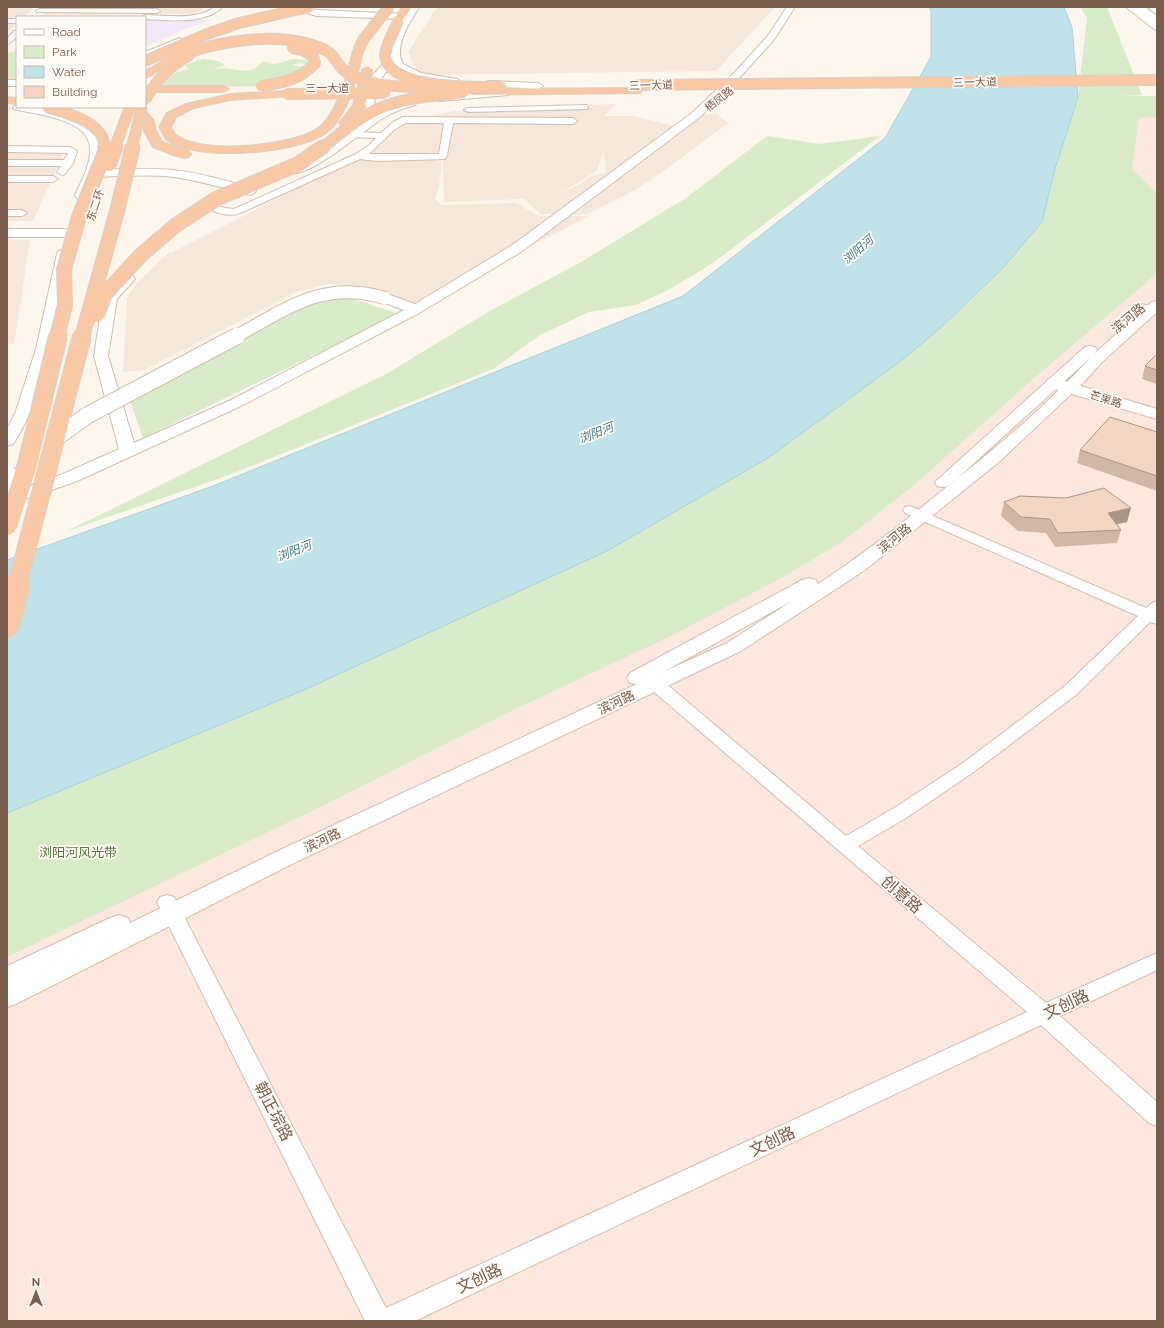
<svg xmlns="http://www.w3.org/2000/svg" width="1164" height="1328" viewBox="0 0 1164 1328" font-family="Raleway,'Noto Sans SC',sans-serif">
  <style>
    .residential { fill: #f5e8da; fill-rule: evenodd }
    .commercial { fill: #fde8e0 }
    .education { fill: #f3e8fa }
    .green { fill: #d8ecc9 }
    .water { fill: #bfe3e8; stroke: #a5d3da }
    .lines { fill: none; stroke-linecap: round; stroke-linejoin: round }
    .minor-casing { stroke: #d1beb0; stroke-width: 2 }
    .tertiary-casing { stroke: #d1beb0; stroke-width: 2 }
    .secondary-casing { stroke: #d6c0b0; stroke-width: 2 }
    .trunk-casing { stroke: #dad1cd; stroke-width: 2 }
    .minor { fill: #fff; fill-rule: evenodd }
    .tertiary { fill: #fff; fill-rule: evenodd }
    .secondary { fill: #fff; fill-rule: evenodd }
    .trunk { fill: #f9c8a4; fill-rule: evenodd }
    .tertiary-bridge-far1-casing { stroke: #d1beb0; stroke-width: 14; stroke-linecap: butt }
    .tertiary-bridge-casing { stroke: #d1beb0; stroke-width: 18; stroke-linecap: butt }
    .trunk-bridge-far3-casing { stroke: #dad1cd; stroke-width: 12; stroke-linecap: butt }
    .trunk-bridge-far2-casing { stroke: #dad1cd; stroke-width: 16; stroke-linecap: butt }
    .trunk-bridge-far1-casing { stroke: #dad1cd; stroke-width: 20; stroke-linecap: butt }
    .trunk-bridge-casing { stroke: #dad1cd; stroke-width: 26; stroke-linecap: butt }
    .tertiary-bridge-far1 { stroke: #fff; stroke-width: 12 }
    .tertiary-bridge { stroke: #fff; stroke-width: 16 }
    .trunk-bridge-far3 { stroke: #f9c8a4; stroke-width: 10 }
    .trunk-bridge-far2 { stroke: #f9c8a4; stroke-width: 14 }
    .trunk-bridge-far1 { stroke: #f9c8a4; stroke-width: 18 }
    .trunk-bridge { stroke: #f9c8a4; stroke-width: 24 }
    .wall { fill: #d1b7a8 }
    .shaded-wall { fill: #aa9588 }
    .building { fill: #f3d5c3; stroke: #aa9588 }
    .labels { text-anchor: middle; stroke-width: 3.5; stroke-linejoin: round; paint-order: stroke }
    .far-street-label { font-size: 11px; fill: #7a5c4d; stroke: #fffaf3 }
    .far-water-label { font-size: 12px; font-style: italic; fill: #437c86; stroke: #fffaf3 }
    .street-label { font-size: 13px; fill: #7a5c4d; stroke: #fffaf3 }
    .park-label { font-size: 13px; fill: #537a41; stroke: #fffaf3 }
    .near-street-label { font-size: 16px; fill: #7a5c4d; stroke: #fffaf3 }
  </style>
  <rect width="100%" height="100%" fill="#fdf6ec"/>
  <g class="residential">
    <path d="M 7,7 L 34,7 L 24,17 L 17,17 L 17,23 L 7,33 Z"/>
    <path d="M 51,7 L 206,7 L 195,14 L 43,15 Z"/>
    <path d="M 437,7 L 775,7 L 716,71 L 418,75 L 408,52 Z"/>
    <path d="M 616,104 L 604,116 L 634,116 L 674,126 L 689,115 L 717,114 L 728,123 L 654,178 L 626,195 L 588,214 L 541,214 L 524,199 L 444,202 L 443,156 L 435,159 L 442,162 L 439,185 L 435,199 L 442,205 L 517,203 L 538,216 L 589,216 L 418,304 L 364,287 L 328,284 L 296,292 L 145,370 L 123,372 L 127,298 L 136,284 L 169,252 L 171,253 L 359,156 L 407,120 L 455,111 ZM 603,152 L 605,161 L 606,173 L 593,175 L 578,185 L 561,193 L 597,171 Z"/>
    <path d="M 7,151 L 64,152 L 33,221 L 7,221 Z"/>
    <path d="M 7,240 L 30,240 L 14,345 L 7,343 Z"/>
  </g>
  <path class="commercial" d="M 1157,96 L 1157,1321 L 7,1321 L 7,813 L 1078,97 Z"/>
  <path class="education" d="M 145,20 L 212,20 L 183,30 L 145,47 Z"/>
  <g class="green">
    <path d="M 1080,7 L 1107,7 L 1142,95 L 1119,96 L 1157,96 L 1157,117 L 1139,118 L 1132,169 L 1157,194 L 1157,272 L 1147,282 L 1033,379 L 913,486 L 842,542 L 776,581 L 671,636 L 513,710 L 316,809 L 7,957 L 7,813 L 304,690 L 607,551 L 768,458 L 906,357 L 939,329 L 1002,269 L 1042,222 L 1055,169 L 1078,97 L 1087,18 Z"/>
    <path d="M 17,51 L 17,80 L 7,80 L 7,53 Z"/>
    <path d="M 203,59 L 218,61 L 225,65 L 211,70 C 215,69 219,68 224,68 C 237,69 253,76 262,62 C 267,61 270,64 275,64 C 280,63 283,61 288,61 L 288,60 L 295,59 L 307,60 L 307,65 L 299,63 L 292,65 L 305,67 L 318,65 L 320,67 L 310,75 L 275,86 L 163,87 C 167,75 178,71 189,69 L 185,65 Z"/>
    <path d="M 767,136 L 820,144 L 880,136 L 713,263 L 670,289 L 636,305 L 589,312 L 540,335 L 493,369 L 229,475 L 65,532 L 388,373 L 488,312 L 581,262 L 686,198 Z"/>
    <path d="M 342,295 L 399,314 L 143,438 L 130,401 L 314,297 Z"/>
  </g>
  <path class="water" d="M 929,7 L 1064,7 L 1072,27 L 1078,97 L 1055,169 L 1042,222 L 1002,269 L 939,329 L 906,357 L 768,458 L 607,551 L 304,690 L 7,813 L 7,560 L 213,486 L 683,296 L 885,138 L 931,57 L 931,11 Z"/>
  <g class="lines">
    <g class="minor-casing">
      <g id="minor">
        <path d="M 215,7 L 222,7 C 206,25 167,20 145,19 L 145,17 L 142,17 L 145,15 C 166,15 196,21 215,7 Z"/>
        <path d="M 39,9 L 157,9 L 160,11 L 157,13 L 37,12 L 36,11 Z"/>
        <rect x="7" y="19" width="10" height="4"/>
        <path d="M 14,31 L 17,31 L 17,37 L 7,45 L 7,39 Z"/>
        <path d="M 584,105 L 587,105 L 588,107 L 587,109 L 468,112 L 464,110 L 468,108 Z"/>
        <path d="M 403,117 L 573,118 L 577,121 L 573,124 L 453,123 L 447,155 L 445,159 L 377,161 L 360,159 L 238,214 C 229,216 215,214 208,207 L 213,204 L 225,208 L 234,209 L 356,154 L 368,146 L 376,138 L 353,137 L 349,134 L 350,132 L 381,133 L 393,122 ZM 405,123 L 444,123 L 439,154 L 369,154 L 394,130 Z"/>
        <path d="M 7,146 L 70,147 L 77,151 L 73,163 L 65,174 L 62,175 L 57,172 L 61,166 L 7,166 L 7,160 L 64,160 L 68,153 L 7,152 Z"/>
        <path d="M 7,176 L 53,176 L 58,179 L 53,182 L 7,182 Z"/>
        <path d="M 7,210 L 22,210 L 27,213 L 22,216 L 7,216 Z"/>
        <path d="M 1141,304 L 1157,308 L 1157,314 L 1137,309 L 1135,307 L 1137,305 Z"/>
        <path d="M 910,506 L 1146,608 L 1152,603 L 1157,601 L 1157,624 L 1150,622 L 1077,694 L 975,771 L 906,818 L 858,846 L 1046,1003 L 1157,953 L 1157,970 L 1060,1016 L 1157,1102 L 1157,1126 L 1149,1123 L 1041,1025 L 415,1321 L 365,1321 L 157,902 L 160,897 L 167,895 L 174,897 L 386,1308 L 1027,1012 L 639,679 L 637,675 L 639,671 L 645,670 L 651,671 L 846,836 L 894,808 L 963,763 L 1065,686 L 1138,616 L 905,513 L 903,510 L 905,507 Z"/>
      </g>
    </g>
    <g class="tertiary-casing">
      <g id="tertiary">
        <path d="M 291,7 L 305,7 L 317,10 L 406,14 L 411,7 L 419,7 C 410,22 393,46 403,64 L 421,73 L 457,79 L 462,82 L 457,85 L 451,84 C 435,82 402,79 393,64 L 382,77 L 374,102 L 379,112 L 396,104 L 411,100 L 416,103 L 415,105 C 404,108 393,112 383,118 C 366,129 309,178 291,173 L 289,171 L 291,169 L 331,146 L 371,117 L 364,102 L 372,76 L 391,55 L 395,36 L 403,19 L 317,16 L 292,9 Z"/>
        <path d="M 787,7 L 795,7 L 773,41 L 741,76 L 700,117 L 521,252 L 421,312 L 241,406 L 75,482 L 7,505 L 7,494 L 63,474 L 119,449 L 94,356 L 103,298 L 123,276 L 133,276 L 135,279 L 117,299 L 108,356 L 134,443 L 231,400 L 404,310 L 380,301 L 378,298 L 380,295 L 390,295 L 415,304 L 511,246 L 692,113 L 735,72 L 767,37 Z"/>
        <path d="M 1136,7 L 1145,7 L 1157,16 L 1157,23 L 1154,22 Z"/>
        <path d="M 180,38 L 185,41 L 183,43 L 145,58 L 145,52 Z"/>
        <rect x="7" y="80" width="10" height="6"/>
        <path d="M 489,81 L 538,83 L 543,86 L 538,89 L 486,86 L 484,84 L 486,82 Z"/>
        <path d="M 504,90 L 508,91 L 509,93 L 508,95 L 440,101 L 435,98 L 440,95 Z"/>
        <path d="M 17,104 L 17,107 C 24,107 32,106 39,107 C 62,109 98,122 101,149 C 102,156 98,164 96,170 C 122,169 148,168 173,170 C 201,173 228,181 254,189 L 256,191 L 254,193 L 250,195 C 225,188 200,181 174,177 C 148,174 121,176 94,177 L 85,198 L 77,198 L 75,195 C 81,182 90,166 90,151 C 92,118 36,115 14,109 L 13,107 Z"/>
        <path d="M 7,229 L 68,229 L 72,230 L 74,233 L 72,236 L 68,237 L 7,237 Z"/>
        <path d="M 63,250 L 68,251 L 69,254 C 57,314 47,394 13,444 L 7,446 L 7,428 L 15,414 L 36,349 L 57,254 L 58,251 Z"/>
        <path d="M 1157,301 L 1157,312 L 1101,363 L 1085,381 L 1000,461 L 865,570 L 741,651 L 294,863 L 16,1004 L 7,1007 L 7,966 L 110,918 L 119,915 L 128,918 L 130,923 L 278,851 L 637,684 L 630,683 L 627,678 L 630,673 L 802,580 L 809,578 L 816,580 L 818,584 C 858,558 895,529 932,499 C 987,455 1043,410 1090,358 L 949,486 L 943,487 L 937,486 L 935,482 L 1085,347 L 1090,346 L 1095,347 L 1097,350 L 1095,353 L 1152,302 ZM 792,601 L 727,643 L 663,672 Z"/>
      </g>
    </g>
    <g class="secondary-casing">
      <g id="secondary">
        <path d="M 1126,7 L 1137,7 L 1157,22 L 1157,30 L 1154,29 Z"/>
        <path d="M 1054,378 L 1157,409 L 1157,419 L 1048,387 L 1046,383 L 1048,379 Z"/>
      </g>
    </g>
    <g class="trunk-casing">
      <g id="trunk">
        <path d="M 402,7 L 412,7 L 401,23 L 395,23 L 393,21 Z"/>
        <path d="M 358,48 L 363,51 C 358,75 347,118 326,133 C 298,154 196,162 167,140 C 164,137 162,131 159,127 L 167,113 L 186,104 L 230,94 L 286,91 L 292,94 L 290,96 L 230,100 L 194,108 L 176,117 L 171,127 C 172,129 174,133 176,135 C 200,155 294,146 318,128 C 337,114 348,73 353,51 Z"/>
        <path d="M 173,55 L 177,56 L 178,58 L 177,60 L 145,79 L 145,71 Z"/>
        <path d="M 367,67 L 372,70 L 365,106 L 349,125 L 341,125 L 339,123 L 353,105 L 362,70 Z"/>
        <path d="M 145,86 L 224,86 L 229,89 L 224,92 L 145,92 Z"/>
        <path d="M 636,88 L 642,91 L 640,93 L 472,95 L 466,92 L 472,89 Z"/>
        <path d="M 7,97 L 17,98 L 17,104 L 7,103 Z"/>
        <path d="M 130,107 L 142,107 L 154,121 L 156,131 L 162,142 L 189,151 L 191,154 L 189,157 L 185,158 L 173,155 L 153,147 L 144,131 L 142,122 Z"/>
      </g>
    </g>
    <use href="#minor" class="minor"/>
    <use href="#tertiary" class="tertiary"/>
    <use href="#secondary" class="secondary"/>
    <use href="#trunk" class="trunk"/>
    <g class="tertiary-bridge-far1-casing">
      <path id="tertiary-bridge-far1" d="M 235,337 C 286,309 324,279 385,298"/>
    </g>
    <g class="tertiary-bridge-casing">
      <g id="tertiary-bridge">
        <path d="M 56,438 L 88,415 L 237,336"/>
        <path d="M 7,473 L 10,476 L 12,507"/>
      </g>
    </g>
    <g class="trunk-bridge-far3-casing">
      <g id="trunk-bridge-far3">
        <path d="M 398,21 C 395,29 384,49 385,56 C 390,90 475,87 501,87"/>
        <path d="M 358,51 L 363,40 L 389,7"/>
        <path d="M 173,58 C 216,41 282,29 325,50 C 335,54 337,66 346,72 C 369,88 402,86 429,88"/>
        <path d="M 145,61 L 207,34 L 239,23 L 309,7"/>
        <path d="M 634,85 L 1157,80"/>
        <path d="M 261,86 C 281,83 301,80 315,63 L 313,56 L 302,50 L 292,48"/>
        <path d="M 286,94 L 385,93"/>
        <path d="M 145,100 C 157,80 169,66 190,55"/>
        <path d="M 47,107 C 67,114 103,121 105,147"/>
        <path d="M 115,147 L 130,107"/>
        <path d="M 132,147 L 142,107"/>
        <path d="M 323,147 C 341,133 360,116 382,107 C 407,97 437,96 464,92"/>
      </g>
    </g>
    <g class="trunk-bridge-far2-casing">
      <g id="trunk-bridge-far2">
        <path d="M 109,164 L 116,146"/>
        <path d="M 97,315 L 105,294 L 141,255 L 176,225 L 216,199 L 298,164 L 324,146"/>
        <path d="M 57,337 L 65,305 L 64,269 L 79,217 L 105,152 L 105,146"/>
        <path d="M 82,337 L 117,211 L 133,146"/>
      </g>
    </g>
    <g class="trunk-bridge-far1-casing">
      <g id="trunk-bridge-far1">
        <path d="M 7,526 L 27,464 L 58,336"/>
        <path d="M 17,585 L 82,336"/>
      </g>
    </g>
    <g class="trunk-bridge-casing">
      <path id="trunk-bridge" d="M 7,625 L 18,584"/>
    </g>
    <use href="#tertiary-bridge-far1" class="tertiary-bridge-far1"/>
    <use href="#tertiary-bridge" class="tertiary-bridge"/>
    <use href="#trunk-bridge-far3" class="trunk-bridge-far3"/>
    <use href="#trunk-bridge-far2" class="trunk-bridge-far2"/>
    <use href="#trunk-bridge-far1" class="trunk-bridge-far1"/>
    <use href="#trunk-bridge" class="trunk-bridge"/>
  </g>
  <g class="wall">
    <path d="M 1157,354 L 1157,384 L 1142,379 L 1145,366 Z"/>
    <path d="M 1157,432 L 1157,491 L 1077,463 L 1080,450 Z"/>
    <path d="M 1004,502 L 1127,522 L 1116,524 L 1121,530 L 1117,543 L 1055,547 L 1046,533 L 1018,531 L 1001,516 Z"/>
  </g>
  <path class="shaded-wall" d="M 1131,508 L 1127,522 L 1104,527 L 1108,513 Z"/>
  <g class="building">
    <path d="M 1157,354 L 1157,370 L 1145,366 Z"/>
    <path d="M 1110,417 L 1157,432 L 1157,476 L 1080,450 Z"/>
    <path d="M 1104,488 L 1131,508 L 1108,513 L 1121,530 L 1058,533 L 1050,519 L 1021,517 L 1004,502 L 1020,496 L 1066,498 Z"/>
  </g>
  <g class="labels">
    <g class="far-street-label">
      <text transform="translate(975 82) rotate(-1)" y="4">三一大道</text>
      <text transform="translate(651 85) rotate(-1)" y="4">三一大道</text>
      <text x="327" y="92">三一大道</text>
      <text transform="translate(719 99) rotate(-38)" y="4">栖凤路</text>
      <text transform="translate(95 205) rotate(-71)" y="4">东二环</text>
      <text transform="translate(1106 399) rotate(17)" y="4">芒果路</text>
    </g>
    <g class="far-water-label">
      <text transform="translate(858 250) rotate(-41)" y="4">浏阳河</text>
      <text transform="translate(596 433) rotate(-21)" y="4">浏阳河</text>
      <text transform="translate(294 551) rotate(-21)" y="4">浏阳河</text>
    </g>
    <g class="street-label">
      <text transform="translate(1128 318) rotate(-40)" y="5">滨河路</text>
      <text transform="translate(894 538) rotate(-39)" y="5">滨河路</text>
      <text transform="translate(616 702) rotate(-25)" y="5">滨河路</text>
      <text transform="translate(322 840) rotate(-25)" y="5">滨河路</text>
    </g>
    <g class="park-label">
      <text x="78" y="857">浏阳河风光带</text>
    </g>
    <g class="near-street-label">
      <text transform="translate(902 894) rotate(41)" y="6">创意路</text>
      <text transform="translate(1066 1004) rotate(-25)" y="6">文创路</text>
      <text transform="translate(274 1111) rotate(63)" y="6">朝正垸路</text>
      <text transform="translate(772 1141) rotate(-25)" y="6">文创路</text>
      <text transform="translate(479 1278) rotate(-25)" y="6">文创路</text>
    </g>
  </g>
  <rect width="1164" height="1328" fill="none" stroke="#7a5c4d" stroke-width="16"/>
  <rect x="16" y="16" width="130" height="92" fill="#fffaf3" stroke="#cabbb1"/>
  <rect x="24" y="29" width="20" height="6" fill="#ffffff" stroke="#cabbb1"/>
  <text x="52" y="36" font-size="12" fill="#7a5c4d">Road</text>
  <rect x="24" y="46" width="20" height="12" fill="#d8ecc9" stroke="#cabbb1"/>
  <text x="52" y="56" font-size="12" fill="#7a5c4d">Park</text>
  <rect x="24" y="66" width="20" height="12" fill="#bfe3e8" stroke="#cabbb1"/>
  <text x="52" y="76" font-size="12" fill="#7a5c4d">Water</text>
  <rect x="24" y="86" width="20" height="12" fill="#f3d5c3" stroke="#cabbb1"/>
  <text x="52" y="96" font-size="12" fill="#7a5c4d">Building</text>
  <g transform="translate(36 1292)" stroke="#fffaf3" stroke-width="3" paint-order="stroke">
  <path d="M0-3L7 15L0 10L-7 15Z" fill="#7a5c4d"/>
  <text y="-6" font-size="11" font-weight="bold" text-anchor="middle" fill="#7a5c4d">N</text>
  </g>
</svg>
